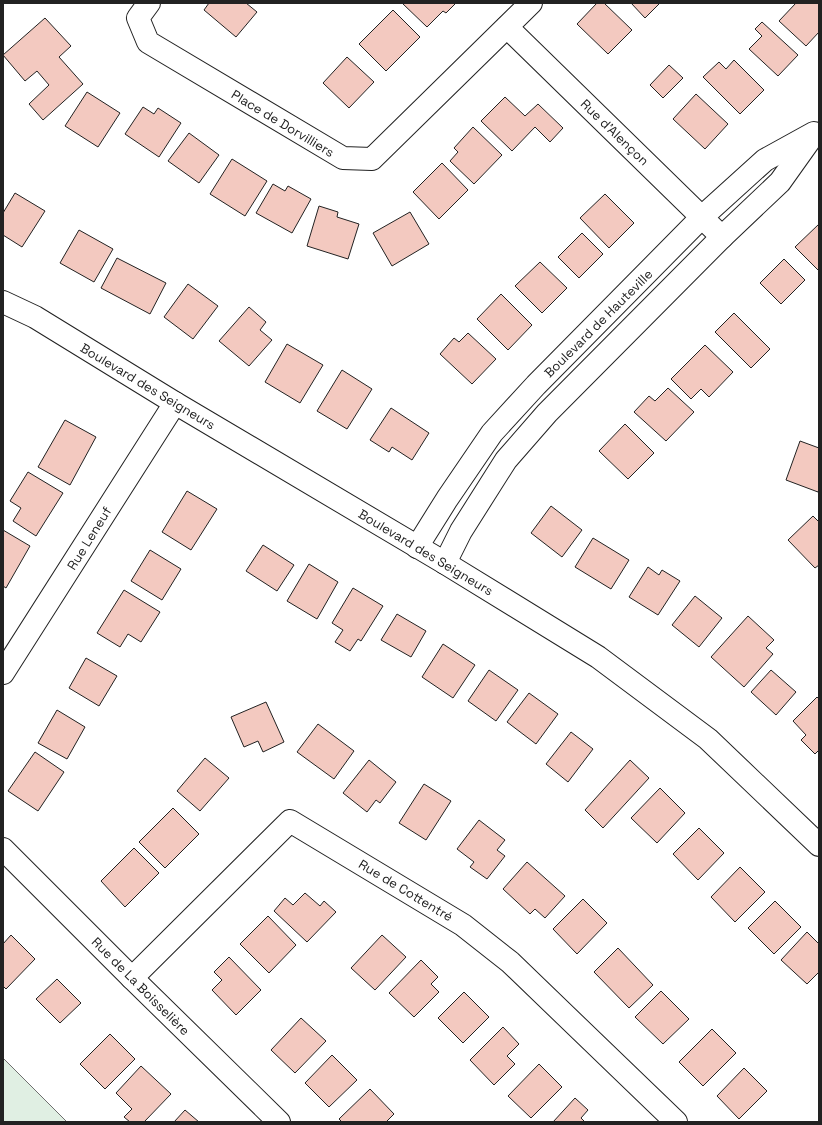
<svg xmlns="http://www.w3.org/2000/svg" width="822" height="1125" viewBox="0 0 822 1125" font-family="'Space Grotesk',sans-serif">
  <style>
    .green { fill: #e0efe3; stroke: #6f6f6f }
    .building { fill: #f3c9c0; stroke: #222 }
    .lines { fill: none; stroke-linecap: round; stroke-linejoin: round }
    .minor-casing { stroke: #222; stroke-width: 24 }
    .tertiary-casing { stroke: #222; stroke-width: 24 }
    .minor { stroke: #fff; stroke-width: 22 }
    .tertiary { stroke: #fff; stroke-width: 22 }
    .labels { text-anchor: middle; stroke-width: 3; stroke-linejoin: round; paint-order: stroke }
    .street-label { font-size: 13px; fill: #222; stroke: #fff }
  </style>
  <rect width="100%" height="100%" fill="#fff"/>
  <path class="green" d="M 3,1058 L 67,1122 L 3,1122 Z"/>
  <g class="building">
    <path d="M 209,3 L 246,3 L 257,12 L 236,37 L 204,10 Z"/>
    <path d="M 402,3 L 456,3 L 446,13 L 443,11 L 427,27 Z"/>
    <path d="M 597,3 L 604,3 L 632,30 L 608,54 L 577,24 Z"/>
    <path d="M 631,3 L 660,3 L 645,18 Z"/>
    <path d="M 796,3 L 819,3 L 819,32 L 806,46 L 779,21 Z"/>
    <path d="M 393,10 L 420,37 L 386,71 L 359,44 Z"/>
    <path d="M 45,18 L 71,46 L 59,57 L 83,84 L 43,120 L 29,104 L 49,85 L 37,71 L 25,81 L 3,55 Z"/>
    <path d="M 762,22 L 798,55 L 778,76 L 749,49 L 762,36 L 755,29 Z"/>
    <path d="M 347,57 L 374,82 L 349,108 L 323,83 Z"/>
    <path d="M 734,60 L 764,90 L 740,114 L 703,77 L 719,62 L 726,69 Z"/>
    <path d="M 669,65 L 683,78 L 663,98 L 650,85 Z"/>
    <path d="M 87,92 L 120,113 L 98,147 L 65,126 Z"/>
    <path d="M 696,94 L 728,124 L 705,149 L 673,119 Z"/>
    <path d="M 505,97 L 525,116 L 538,104 L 563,128 L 550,142 L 535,127 L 512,151 L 481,121 Z"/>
    <path d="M 143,107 L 154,114 L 158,108 L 181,123 L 159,157 L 125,134 Z"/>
    <path d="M 473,127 L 502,155 L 474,184 L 450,161 L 458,152 L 454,148 Z"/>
    <path d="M 189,133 L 219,155 L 199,183 L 168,161 Z"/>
    <path d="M 232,159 L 267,181 L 245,216 L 210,194 Z"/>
    <path d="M 442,163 L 468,190 L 439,219 L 413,192 Z"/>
    <path d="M 273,184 L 285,191 L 288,186 L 311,199 L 292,233 L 256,213 Z"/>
    <path d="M 15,193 L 45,211 L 22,247 L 3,235 L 3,213 Z"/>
    <path d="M 605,194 L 634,223 L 609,248 L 580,218 Z"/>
    <path d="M 319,206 L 338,212 L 337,217 L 359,224 L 348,259 L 307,246 Z"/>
    <path d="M 410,212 L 429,244 L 392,266 L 373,233 Z"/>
    <path d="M 819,224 L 819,271 L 795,247 Z"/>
    <path d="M 79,230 L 113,249 L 94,282 L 60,263 Z"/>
    <path d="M 582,233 L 603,254 L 579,278 L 558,257 Z"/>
    <path d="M 117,258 L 166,283 L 150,314 L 101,288 Z"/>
    <path d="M 784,259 L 805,280 L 781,304 L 760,283 Z"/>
    <path d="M 540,262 L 567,288 L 542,313 L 515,286 Z"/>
    <path d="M 188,284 L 218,306 L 193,339 L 164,317 Z"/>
    <path d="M 501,294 L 532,325 L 508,350 L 477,319 Z"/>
    <path d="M 249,307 L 266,322 L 260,330 L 272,340 L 249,366 L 219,341 Z"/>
    <path d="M 734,313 L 770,349 L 751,368 L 715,332 Z"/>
    <path d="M 468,333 L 496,359 L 472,384 L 440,354 L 454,338 L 459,342 Z"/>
    <path d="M 287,344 L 323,365 L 300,403 L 265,382 Z"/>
    <path d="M 705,345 L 733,372 L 709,397 L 701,389 L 691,399 L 671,379 Z"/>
    <path d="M 342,370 L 372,389 L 347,429 L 317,411 Z"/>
    <path d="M 668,388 L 694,412 L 666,441 L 634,412 L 649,396 L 655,401 Z"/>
    <path d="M 391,408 L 429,433 L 412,460 L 392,447 L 389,452 L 370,440 Z"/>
    <path d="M 65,420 L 96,437 L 70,485 L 38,467 Z"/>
    <path d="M 625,424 L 654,453 L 628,479 L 599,451 Z"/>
    <path d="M 800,441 L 819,448 L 819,489 L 818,492 L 786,480 Z"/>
    <path d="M 28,472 L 63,493 L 36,536 L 13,521 L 21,508 L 10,501 Z"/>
    <path d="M 187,491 L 217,509 L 191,550 L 162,532 Z"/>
    <path d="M 551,506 L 582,530 L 562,557 L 531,533 Z"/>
    <path d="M 813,516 L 819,522 L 819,565 L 815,568 L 788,540 Z"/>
    <path d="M 3,530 L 30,546 L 6,588 L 3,586 Z"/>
    <path d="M 593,538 L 629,560 L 611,589 L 575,567 Z"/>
    <path d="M 263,545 L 294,565 L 277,591 L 246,571 Z"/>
    <path d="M 150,550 L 181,569 L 162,600 L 131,581 Z"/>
    <path d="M 309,564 L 338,582 L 317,619 L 287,601 Z"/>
    <path d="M 648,567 L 659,575 L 662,570 L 680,581 L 658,615 L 629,597 Z"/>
    <path d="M 353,588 L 383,606 L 361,641 L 358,639 L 350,651 L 335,642 L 343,630 L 332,623 Z"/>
    <path d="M 124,590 L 160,612 L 141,642 L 128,634 L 120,647 L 97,633 Z"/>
    <path d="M 695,596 L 722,618 L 699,647 L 672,625 Z"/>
    <path d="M 397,614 L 426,631 L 411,657 L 381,640 Z"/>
    <path d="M 748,616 L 774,640 L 766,648 L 773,654 L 744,687 L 711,657 Z"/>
    <path d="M 443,644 L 475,665 L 453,698 L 422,677 Z"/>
    <path d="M 86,658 L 117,676 L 99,706 L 69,688 Z"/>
    <path d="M 489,670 L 518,690 L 496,721 L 468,701 Z"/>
    <path d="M 771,670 L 796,692 L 776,715 L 751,692 Z"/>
    <path d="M 529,693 L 558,714 L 536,744 L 507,722 Z"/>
    <path d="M 817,697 L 819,699 L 819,750 L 815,754 L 801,740 L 806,735 L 793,721 Z"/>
    <path d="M 266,702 L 284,742 L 263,752 L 258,741 L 244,747 L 231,717 Z"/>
    <path d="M 57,710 L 85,727 L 67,759 L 38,743 Z"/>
    <path d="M 318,724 L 354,751 L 334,779 L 297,752 Z"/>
    <path d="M 571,732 L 593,749 L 568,782 L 546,764 Z"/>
    <path d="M 35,752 L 64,772 L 38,811 L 8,791 Z"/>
    <path d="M 205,758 L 229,778 L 200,811 L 177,791 Z"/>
    <path d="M 369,760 L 396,782 L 380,803 L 376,800 L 367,812 L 343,793 Z"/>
    <path d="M 630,760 L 649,778 L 603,828 L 585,810 Z"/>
    <path d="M 424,784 L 451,801 L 426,840 L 399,823 Z"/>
    <path d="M 660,788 L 685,813 L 657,843 L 631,818 Z"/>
    <path d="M 173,808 L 199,834 L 165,868 L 139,842 Z"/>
    <path d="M 479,820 L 505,840 L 497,850 L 505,856 L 487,879 L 470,867 L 474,862 L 457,849 Z"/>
    <path d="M 699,828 L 724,853 L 698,880 L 673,854 Z"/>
    <path d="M 134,848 L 159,873 L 125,907 L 101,881 Z"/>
    <path d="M 527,862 L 565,896 L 545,918 L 535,909 L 530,914 L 503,889 Z"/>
    <path d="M 740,867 L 765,892 L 735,922 L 711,897 Z"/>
    <path d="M 305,893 L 320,906 L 324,901 L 336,912 L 307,942 L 274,911 L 285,898 L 293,905 Z"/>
    <path d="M 583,899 L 607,923 L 577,954 L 553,929 Z"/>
    <path d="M 775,901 L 801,927 L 774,954 L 748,928 Z"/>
    <path d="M 268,916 L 296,945 L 269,973 L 240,944 Z"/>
    <path d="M 807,932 L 819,944 L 819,972 L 807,984 L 781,960 Z"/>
    <path d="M 11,935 L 35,959 L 6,989 L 3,986 L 3,944 Z"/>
    <path d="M 382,935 L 406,957 L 375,990 L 351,968 Z"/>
    <path d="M 618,948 L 653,985 L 629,1008 L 594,972 Z"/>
    <path d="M 229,957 L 261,990 L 236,1015 L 212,990 L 222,980 L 214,972 Z"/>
    <path d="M 421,960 L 438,977 L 431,984 L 439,992 L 414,1017 L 389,993 Z"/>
    <path d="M 57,979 L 81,1003 L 60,1023 L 36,999 Z"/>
    <path d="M 661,991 L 689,1019 L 663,1044 L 635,1017 Z"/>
    <path d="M 464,992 L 489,1017 L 463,1043 L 438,1018 Z"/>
    <path d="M 301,1018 L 326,1041 L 295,1073 L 271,1050 Z"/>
    <path d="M 503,1027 L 519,1044 L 507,1056 L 515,1064 L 494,1085 L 470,1060 Z"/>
    <path d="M 712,1029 L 736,1053 L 703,1086 L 679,1062 Z"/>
    <path d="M 110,1034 L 135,1059 L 105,1089 L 80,1064 Z"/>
    <path d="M 332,1055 L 357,1080 L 329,1107 L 305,1083 Z"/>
    <path d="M 539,1064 L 562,1087 L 531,1118 L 508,1096 Z"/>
    <path d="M 141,1066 L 171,1094 L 144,1122 L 130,1122 L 124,1117 L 132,1109 L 116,1093 Z"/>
    <path d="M 744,1068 L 767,1091 L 739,1119 L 717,1096 Z"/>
    <path d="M 370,1089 L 394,1114 L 386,1122 L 342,1122 L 339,1119 Z"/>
    <path d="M 575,1098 L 588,1110 L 581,1118 L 585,1122 L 553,1122 Z"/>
    <path d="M 185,1110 L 199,1122 L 174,1122 Z"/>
  </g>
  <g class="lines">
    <g class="minor-casing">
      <g id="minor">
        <path d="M 149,3 L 138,18 L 148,42 L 343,158 L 372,159 L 531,3"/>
        <path d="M 507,27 L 722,237"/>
        <path d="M 3,673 L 175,403"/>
        <path d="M 3,849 L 132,978 L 279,1122"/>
        <path d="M 132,978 L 290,821 L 463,925 L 510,962 L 676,1122"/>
      </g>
    </g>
    <g class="tertiary-casing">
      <g id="tertiary">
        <path d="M 3,302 L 35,317 L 175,403 L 445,563 L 598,657 L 708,739 L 819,845"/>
        <path d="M 417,547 L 447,499 L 492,433 L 536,385 L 702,217 L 765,160 L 814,133"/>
        <path d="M 445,563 L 461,531 L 506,460 L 547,413 L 722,237 L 780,182 L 812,137"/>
      </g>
    </g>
    <use href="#minor" class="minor"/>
    <use href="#tertiary" class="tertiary"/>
  </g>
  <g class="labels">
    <g class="street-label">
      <text transform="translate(283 123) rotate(31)" y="5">Place de Dorvilliers</text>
      <text transform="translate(615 132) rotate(44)" y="5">Rue d'Alençon</text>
      <text transform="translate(598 323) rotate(-45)" y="5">Boulevard de Hauteville</text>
      <text transform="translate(148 386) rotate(31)" y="5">Boulevard des Seigneurs</text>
      <text transform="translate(89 538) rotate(-58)" y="5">Rue Leneuf</text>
      <text transform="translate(426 552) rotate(31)" y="5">Boulevard des Seigneurs</text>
      <text transform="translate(406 890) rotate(31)" y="5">Rue de Cottentré</text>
      <text transform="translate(141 986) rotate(45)" y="5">Rue de La Boisselière</text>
    </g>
  </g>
  <rect width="822" height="1125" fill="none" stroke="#222222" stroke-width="8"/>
</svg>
